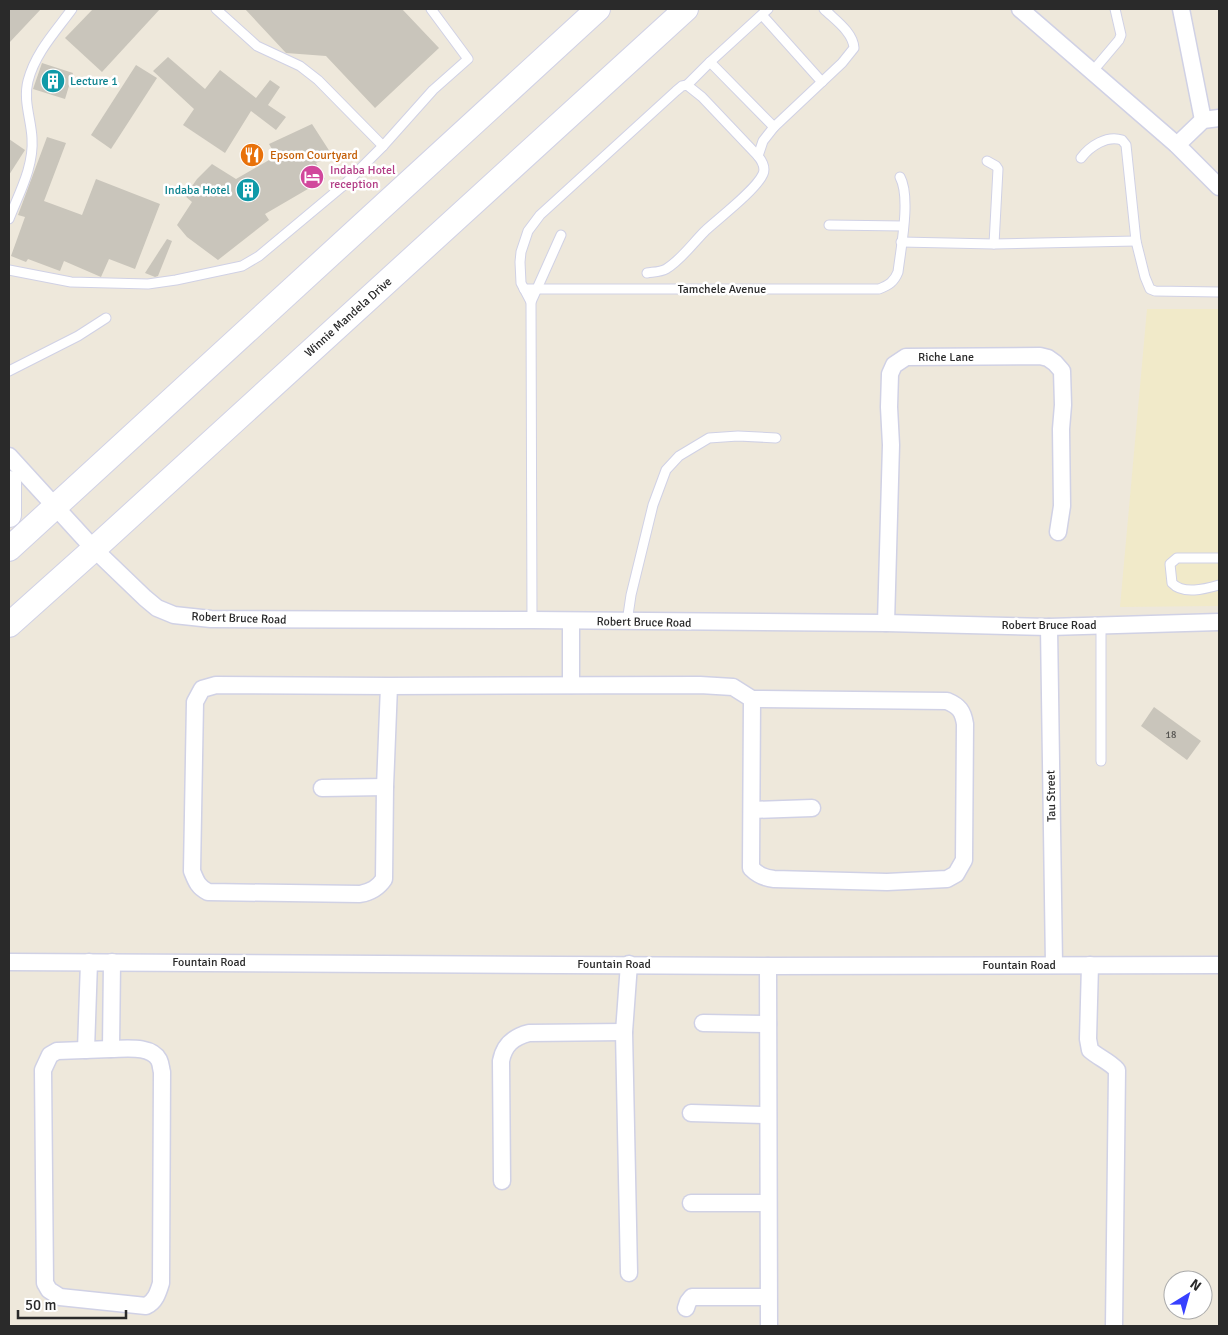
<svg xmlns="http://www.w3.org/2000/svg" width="1228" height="1335" viewBox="0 0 1228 1335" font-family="Signika,sans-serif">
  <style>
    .education { fill: #f1eac9 }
    .building { fill: #c9c5bb }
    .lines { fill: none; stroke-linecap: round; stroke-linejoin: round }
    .service-casing { stroke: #d0d1e5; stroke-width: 11 }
    .minor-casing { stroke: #d0d1e5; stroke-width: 19 }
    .secondary-casing { stroke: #d0d1e5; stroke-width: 26 }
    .service { stroke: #fff; stroke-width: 9 }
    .minor { stroke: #fff; stroke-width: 16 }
    .secondary { stroke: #fff; stroke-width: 24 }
    .labels { text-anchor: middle; stroke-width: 5; stroke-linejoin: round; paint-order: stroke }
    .number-label { font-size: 10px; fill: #52514e }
    .culture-label { font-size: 12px; fill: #0d838f; stroke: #fff; text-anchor: start }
    .food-label { font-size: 12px; fill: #c56008; stroke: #fff; text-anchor: start }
    .hotel-label { font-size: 12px; fill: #b23c85; stroke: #fff; text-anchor: start }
    .street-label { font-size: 12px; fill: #2a2a2a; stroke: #fff }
  </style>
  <rect width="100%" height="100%" fill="#eee8db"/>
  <path class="education" d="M 1147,309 L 1219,309 L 1219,606 L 1120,607 Z"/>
  <g class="building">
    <path d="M 9,9 L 41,9 L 9,43 Z"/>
    <path d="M 93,9 L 160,9 L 102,72 L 65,38 Z"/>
    <path d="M 245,9 L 402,9 L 439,48 L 375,108 L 326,56 L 286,53 Z"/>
    <path d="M 168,57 L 205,89 L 220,70 L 256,98 L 270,80 L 280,87 L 268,105 L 286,117 L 276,130 L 251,111 L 225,153 L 183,125 L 194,109 L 153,71 Z"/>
    <path d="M 42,63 L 73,73 L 65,99 L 33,89 Z"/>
    <path d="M 136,65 L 157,78 L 111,149 L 91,135 Z"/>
    <path d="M 312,124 L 332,155 L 316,163 L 325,179 L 265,214 L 269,220 L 218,260 L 187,237 L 177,225 L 192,202 L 185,196 L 197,179 L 212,164 L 236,179 L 276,156 L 269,144 Z"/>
    <path d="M 47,137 L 66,143 L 44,201 L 82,215 L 96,179 L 160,204 L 135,269 L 109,259 L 101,277 L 64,261 L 60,271 L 28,259 L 26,262 L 11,256 L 25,217 L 18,215 Z"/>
    <path d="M 9,139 L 25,150 L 9,175 Z"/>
    <path d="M 167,239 L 172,241 L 158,276 L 155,277 L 145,273 Z"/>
    <path d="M 1154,707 L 1201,741 L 1187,760 L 1141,726 Z"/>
  </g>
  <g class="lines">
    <g class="service-casing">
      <g id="service">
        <path d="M 216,9 L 257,46 L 300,66 L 318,80 L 383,146"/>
        <path d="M 762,15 L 822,82"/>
        <path d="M 710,62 L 768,9"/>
        <path d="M 1092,72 L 1119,40 L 1121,35 L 1115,9"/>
        <path d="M 687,85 L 710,62 L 774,127 L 763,141 L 758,156"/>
        <path d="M 774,127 L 842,63 L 854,48 C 853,32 835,20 824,9"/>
        <path d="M 1081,158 C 1090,146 1107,135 1122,140 L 1126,145 L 1136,241 L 1145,277 L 1150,289 L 1155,291 L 1219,292"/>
        <path d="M 987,161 L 996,166 L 998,169 L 994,244"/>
        <path d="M 9,219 C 19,193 34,167 32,138 C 31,119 23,100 28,81 C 35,53 56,31 72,9"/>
        <path d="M 829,225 L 903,226"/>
        <path d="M 901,242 L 994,244 L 1136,241"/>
        <path d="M 9,270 L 71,282 L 148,284 L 176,280 L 242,266 L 259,256 L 344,185 L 383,146 L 433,90 L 468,59 L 431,9"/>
        <path d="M 524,289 L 879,289 C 889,285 894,282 898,272 C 901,247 911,197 900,177"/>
        <path d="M 531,302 L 521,283 L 520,262 L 521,252 L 528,231 L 540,215 L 676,91 L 682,86 L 687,85 L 702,97 L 758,156 C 762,161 766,167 763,174 C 756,190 719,218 705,231 C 692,244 681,260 666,269 C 661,272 653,272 647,273"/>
        <path d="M 9,371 L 78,336 L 106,318"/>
        <path d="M 1219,558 L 1177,558 L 1170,564 L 1172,583 C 1183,595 1205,589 1219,585"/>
        <path d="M 532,620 L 531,302 L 561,235"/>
        <path d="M 627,622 L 631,595 L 653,505 L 666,470 L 679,456 L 709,438 L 738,436 L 776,438"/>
        <path d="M 1101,761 L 1101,625"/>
      </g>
    </g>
    <g class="minor-casing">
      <g id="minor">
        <path d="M 1020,9 L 1177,145 L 1219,187"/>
        <path d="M 1181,9 L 1203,120"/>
        <path d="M 1177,145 L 1203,120 L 1219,118"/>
        <path d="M 9,456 L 94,549 L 145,598 L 157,608 L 174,615 L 211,619 L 532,620 L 886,623 L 1049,627 L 1219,622"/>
        <path d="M 886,623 L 891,445 L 889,407 L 890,374 L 894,365 L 906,357 L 1040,356 L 1048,358 L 1055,363 L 1062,371 L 1063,405 L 1061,429 L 1062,506 L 1058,532"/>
        <path d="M 1049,627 L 1054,965"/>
        <path d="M 571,685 L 571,621"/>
        <path d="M 389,686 L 385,787 L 384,879 C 378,888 371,892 360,894 L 208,892 C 198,887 196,881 192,871 L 195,702 L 202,689 L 216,685 L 389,686 L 700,685 L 733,687 L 752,699 L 947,701 C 959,706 963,711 965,724 L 964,860 L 956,874 L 947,879 L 887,882 L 774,879 C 764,878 758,875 751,868 L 752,699"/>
        <path d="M 322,788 L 385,787"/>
        <path d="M 752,810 L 812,808"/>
        <path d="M 9,962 L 768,966 L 1219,965"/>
        <path d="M 629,964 L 624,1032 L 629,1273"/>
        <path d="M 1090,965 L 1088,1039 L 1090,1050 C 1099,1058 1109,1061 1117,1070 L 1114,1326"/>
        <path d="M 768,966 L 769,1326"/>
        <path d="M 703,1023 L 768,1024"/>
        <path d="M 111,1049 C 125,1049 151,1045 159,1060 C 161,1064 161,1069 162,1072 L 161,1283 C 158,1293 155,1302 146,1306 L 60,1297 L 49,1290 L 45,1283 L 43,1070 L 50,1055 L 57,1051 Z"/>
        <path d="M 111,1049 L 112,962"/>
        <path d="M 86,1050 L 89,962"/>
        <path d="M 691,1113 L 768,1115"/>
        <path d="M 502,1181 L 501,1061 C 504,1045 513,1037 529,1033 L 624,1032"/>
        <path d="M 691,1203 L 767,1203"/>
        <path d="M 686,1308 L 688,1302 L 692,1297 L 768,1297"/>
      </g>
    </g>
    <g class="secondary-casing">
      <g id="secondary">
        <path d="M 9,483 L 9,515"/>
        <path d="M 9,549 L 598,9"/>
        <path d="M 9,625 L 94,549 L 686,9"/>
      </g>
    </g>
    <use href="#service" class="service"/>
    <use href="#minor" class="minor"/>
    <use href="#secondary" class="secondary"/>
  </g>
  <defs>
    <g id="building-disc" transform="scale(1.25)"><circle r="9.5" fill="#0f9aa8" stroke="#fff"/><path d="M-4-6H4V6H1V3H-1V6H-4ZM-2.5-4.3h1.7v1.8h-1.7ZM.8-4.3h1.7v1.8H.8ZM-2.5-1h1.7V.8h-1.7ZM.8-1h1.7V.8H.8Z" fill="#fff"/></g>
    <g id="restaurant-disc" transform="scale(1.25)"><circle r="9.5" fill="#e8710a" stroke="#fff"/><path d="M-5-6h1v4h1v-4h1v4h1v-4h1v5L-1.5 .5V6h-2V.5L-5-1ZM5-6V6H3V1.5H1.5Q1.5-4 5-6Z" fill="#fff"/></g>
    <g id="hotel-disc" transform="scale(1.25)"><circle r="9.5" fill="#d1479c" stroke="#fff"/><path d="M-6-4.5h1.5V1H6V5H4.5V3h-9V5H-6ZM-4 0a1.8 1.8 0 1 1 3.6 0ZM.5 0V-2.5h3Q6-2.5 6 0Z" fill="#fff"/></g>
  </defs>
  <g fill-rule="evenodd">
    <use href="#building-disc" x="53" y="81"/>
    <use href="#restaurant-disc" x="252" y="155"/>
    <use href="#hotel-disc" x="312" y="177"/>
    <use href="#building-disc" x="248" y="190"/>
  </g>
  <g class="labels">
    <g class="number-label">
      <text x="1171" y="738">18</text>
    </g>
    <g class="culture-label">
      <text x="70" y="85">Lecture 1</text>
      <text x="230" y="194" text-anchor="end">Indaba Hotel</text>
    </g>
    <g class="food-label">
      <text x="270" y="159">Epsom Courtyard</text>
    </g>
    <g class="hotel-label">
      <text x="330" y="174">Indaba Hotel<tspan x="330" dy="14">reception</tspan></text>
    </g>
    <g class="street-label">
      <text x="722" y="293">Tamchele Avenue</text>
      <text transform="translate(348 317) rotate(-42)" y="4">Winnie Mandela Drive</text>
      <text x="946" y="361">Riche Lane</text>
      <text transform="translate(239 618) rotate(2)" y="4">Robert Bruce Road</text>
      <text transform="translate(644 622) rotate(1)" y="4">Robert Bruce Road</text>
      <text x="1049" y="629">Robert Bruce Road</text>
      <text transform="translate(1051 796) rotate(-91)" y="4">Tau Street</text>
      <text x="209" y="966">Fountain Road</text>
      <text x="614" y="968">Fountain Road</text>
      <text x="1019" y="969">Fountain Road</text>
    </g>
  </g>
  <rect width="1228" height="1335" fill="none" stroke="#2a2a2a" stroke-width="20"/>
  <g transform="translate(1188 1295) rotate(37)"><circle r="24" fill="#ffffff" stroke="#aaaaaa"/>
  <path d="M0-4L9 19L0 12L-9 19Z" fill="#3740ff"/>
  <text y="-8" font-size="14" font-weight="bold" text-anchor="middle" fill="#2a2a2a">N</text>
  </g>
  <path d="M18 1310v8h108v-8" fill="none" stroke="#2a2a2a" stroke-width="2.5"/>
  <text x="25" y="1310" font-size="15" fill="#2a2a2a" stroke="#ffffff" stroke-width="4" paint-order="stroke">50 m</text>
</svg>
